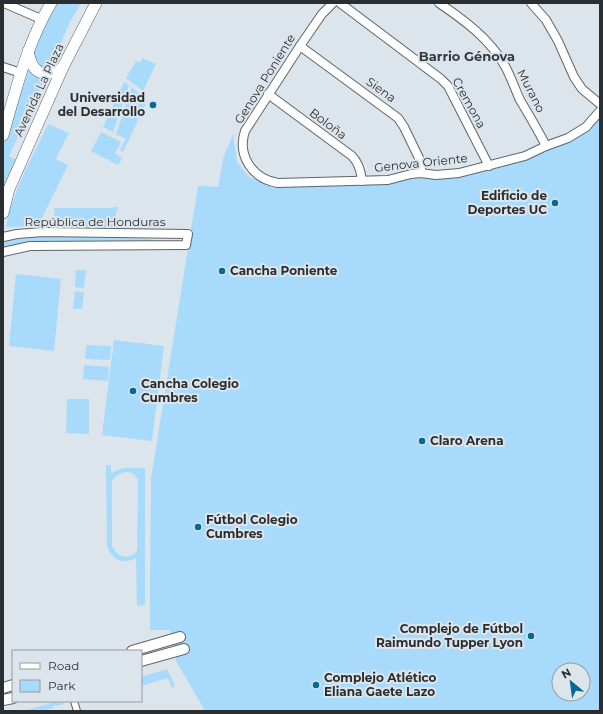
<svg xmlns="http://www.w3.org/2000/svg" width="603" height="714" viewBox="0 0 603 714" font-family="Montserrat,sans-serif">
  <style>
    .green { fill: #a8dafc; fill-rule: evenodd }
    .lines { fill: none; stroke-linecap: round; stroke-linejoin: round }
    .pedestrian-casing { stroke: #5e656a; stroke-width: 8 }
    .minor-casing { stroke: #5e656a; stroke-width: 10 }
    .tertiary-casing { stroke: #5e656a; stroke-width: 12 }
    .secondary-casing { stroke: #5e656a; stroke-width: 12 }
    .pedestrian { stroke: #fff; stroke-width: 6 }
    .minor { stroke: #fff; stroke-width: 8 }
    .tertiary { stroke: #fff; stroke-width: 10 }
    .secondary { stroke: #fff; stroke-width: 11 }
    .poi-dot { fill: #056897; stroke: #dce5eb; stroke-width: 1.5 }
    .labels { text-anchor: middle; stroke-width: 4; stroke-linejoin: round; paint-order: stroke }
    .street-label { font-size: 12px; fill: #2b2e31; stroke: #dce5eb }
    .poi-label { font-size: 12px; font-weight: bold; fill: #2b2e31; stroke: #dce5eb; text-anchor: start }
    .neighbourhood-label { font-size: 13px; font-weight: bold; fill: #353c41; stroke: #dce5eb }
  </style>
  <rect width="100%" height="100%" fill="#dce5eb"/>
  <g class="green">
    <path d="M 57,3 L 81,3 L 70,22 L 48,71 L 41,70 L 33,57 L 43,23 Z"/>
    <path d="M 142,58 L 156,64 L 143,91 L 126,78 L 136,61 L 140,63 Z"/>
    <path d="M 30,67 L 46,76 L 9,156 L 17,160 L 3,197 L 3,144 Z"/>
    <path d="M 124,82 L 129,85 L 113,132 L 103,127 Z"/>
    <path d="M 132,87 L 147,101 L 123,152 L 120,150 L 126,139 L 116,134 Z"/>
    <path d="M 600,118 L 600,711 L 205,711 L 176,661 L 170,630 L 150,630 L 150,582 L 151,479 L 198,186 L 218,187 L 223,159 L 233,134 L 237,162 L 249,177 L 276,188 L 362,184 L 411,176 L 458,176 L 491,169 L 529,158 L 547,148 L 567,143 L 578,137 L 590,128 ZM 559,670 L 583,670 L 583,694 L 559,694 Z"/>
    <path d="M 48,124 L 69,133 L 56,159 L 68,165 L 38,226 L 6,227 C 12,192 33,156 48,124 Z"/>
    <path d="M 101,132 L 121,142 L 115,153 L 122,158 L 118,165 L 91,151 Z"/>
    <path d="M 113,207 L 118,207 L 116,212 L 117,227 L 49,226 L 55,213 L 54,208 L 112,208 Z"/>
    <path d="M 33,236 L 48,236 L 150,239 L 152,241 L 151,242 L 43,242 L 3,247 L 3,241 Z"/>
    <path d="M 76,270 L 86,270 L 84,288 L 75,287 Z"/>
    <path d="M 16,274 L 61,279 L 54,351 L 9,346 Z"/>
    <path d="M 75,291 L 84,292 L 82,309 L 73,309 Z"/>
    <path d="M 114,340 L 164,346 L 152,441 L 102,435 Z"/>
    <path d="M 86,345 L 111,346 L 110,360 L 85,359 Z"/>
    <path d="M 84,365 L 109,367 L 108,381 L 83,379 Z"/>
    <path d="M 67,399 L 89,399 L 89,434 L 66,433 Z"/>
    <path d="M 106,465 L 111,465 L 111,474 C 121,466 133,468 145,468 L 145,605 L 137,606 L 136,558 C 122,564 113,561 107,546 ZM 127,472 L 133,473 L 138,479 L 137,551 C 128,561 117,557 112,546 L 112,481 C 116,475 120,473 127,472 Z"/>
    <path d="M 167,669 L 175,685 L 172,688 L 168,678 L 141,686 L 141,677 Z"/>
    <path d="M 58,701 L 63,701 L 63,704 L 57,706 L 56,705 L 53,706 L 53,708 L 45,710 L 38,709 L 34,711 L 23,711 Z"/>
  </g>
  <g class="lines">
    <g class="pedestrian-casing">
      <path id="pedestrian" d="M 74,701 L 77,711"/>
    </g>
    <g class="minor-casing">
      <g id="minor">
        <path d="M 4,3 L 41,19"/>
        <path d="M 333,3 L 322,14 L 300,46 L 245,131 C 237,155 252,179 278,183 L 388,180 L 411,174 L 421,173 L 436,175 L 459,173 L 525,156 L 546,146 L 568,138 L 586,127 L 600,111"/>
        <path d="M 340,3 L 441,79 L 448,86 L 489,166"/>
        <path d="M 439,3 C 464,20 490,39 505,66 C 511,77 515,89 520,100 C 529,115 538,130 546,146"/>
        <path d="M 531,3 L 546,20 L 558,41 L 574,77 L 582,89 L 600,104"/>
        <path d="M 300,46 L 398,118 L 404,127 L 419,158 L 421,163 L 421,173"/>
        <path d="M 3,67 L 21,73"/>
        <path d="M 268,94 L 352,156 C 359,163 361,171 362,181"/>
        <path d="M 3,237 L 17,234 L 43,232 L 188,234 L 186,245 L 30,246 L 3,252"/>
      </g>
    </g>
    <g class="tertiary-casing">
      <g id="tertiary">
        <path d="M 132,651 L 180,637"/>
        <path d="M 141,661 L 184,649"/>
        <path d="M 3,688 L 13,685"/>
        <path d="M 3,700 L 13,698"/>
      </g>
    </g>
    <g class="secondary-casing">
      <g id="secondary">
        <path d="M 28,51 C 29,55 30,60 32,64 C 38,77 54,75 63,67"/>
        <path d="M 3,135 C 16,89 27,44 51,3"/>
        <path d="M 3,213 L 9,189 L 21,162 L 63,67 L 96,3"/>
      </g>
    </g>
    <use href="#pedestrian" class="pedestrian"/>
    <use href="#minor" class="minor"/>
    <use href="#tertiary" class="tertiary"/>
    <use href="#secondary" class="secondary"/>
  </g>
  <g class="poi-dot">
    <circle cx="153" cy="105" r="4"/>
    <circle cx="555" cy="203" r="4"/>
    <circle cx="222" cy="271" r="4"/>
    <circle cx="133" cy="391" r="4"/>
    <circle cx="422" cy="441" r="4"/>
    <circle cx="198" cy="527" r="4"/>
    <circle cx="531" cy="636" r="4"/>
    <circle cx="316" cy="685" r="4"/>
  </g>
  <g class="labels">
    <g class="street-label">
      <text transform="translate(265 79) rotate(-58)" y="4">Genova Poniente</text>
      <text transform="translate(39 90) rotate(-65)" y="4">Avenida La Plaza</text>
      <text transform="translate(381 90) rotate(36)" y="4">Siena</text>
      <text transform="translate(531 91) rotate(63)" y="4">Murano</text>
      <text transform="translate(469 103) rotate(61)" y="4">Cremona</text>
      <text transform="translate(328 124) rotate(37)" y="4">Boloña</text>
      <text transform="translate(421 163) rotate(-6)" y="4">Genova Oriente</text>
      <text x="95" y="226">República de Honduras</text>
    </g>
    <g class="poi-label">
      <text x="145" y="102" text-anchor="end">Universidad<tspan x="145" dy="14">del Desarrollo</tspan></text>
      <text x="547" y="200" text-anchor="end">Edificio de<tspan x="547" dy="14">Deportes UC</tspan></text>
      <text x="230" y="275">Cancha Poniente</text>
      <text x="141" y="388">Cancha Colegio<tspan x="141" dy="14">Cumbres</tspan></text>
      <text x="430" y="445">Claro Arena</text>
      <text x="206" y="524">Fútbol Colegio<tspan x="206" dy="14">Cumbres</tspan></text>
      <text x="523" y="633" text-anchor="end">Complejo de Fútbol<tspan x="523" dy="14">Raimundo Tupper Lyon</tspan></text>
      <text x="324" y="682">Complejo Atlético<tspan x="324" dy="14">Eliana Gaete Lazo</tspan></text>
    </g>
    <g class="neighbourhood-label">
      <text x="467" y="61">Barrio Génova</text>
    </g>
  </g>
  <rect width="603" height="714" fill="none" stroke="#2b2e31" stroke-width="8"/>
  <rect x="12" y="650" width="130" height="52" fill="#dce5eb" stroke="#959ca1"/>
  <rect x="20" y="663" width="20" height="6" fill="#ffffff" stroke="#959ca1"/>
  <text x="48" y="670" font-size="12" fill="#2b2e31">Road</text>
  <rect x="20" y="680" width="20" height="12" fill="#a8dafc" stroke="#959ca1"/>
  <text x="48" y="690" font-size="12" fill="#2b2e31">Park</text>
  <g transform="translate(571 682) rotate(331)"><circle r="19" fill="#dce5eb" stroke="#959ca1"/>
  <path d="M0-3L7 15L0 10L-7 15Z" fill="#056897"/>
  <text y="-6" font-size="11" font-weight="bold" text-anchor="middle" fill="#2b2e31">N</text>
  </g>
</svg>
